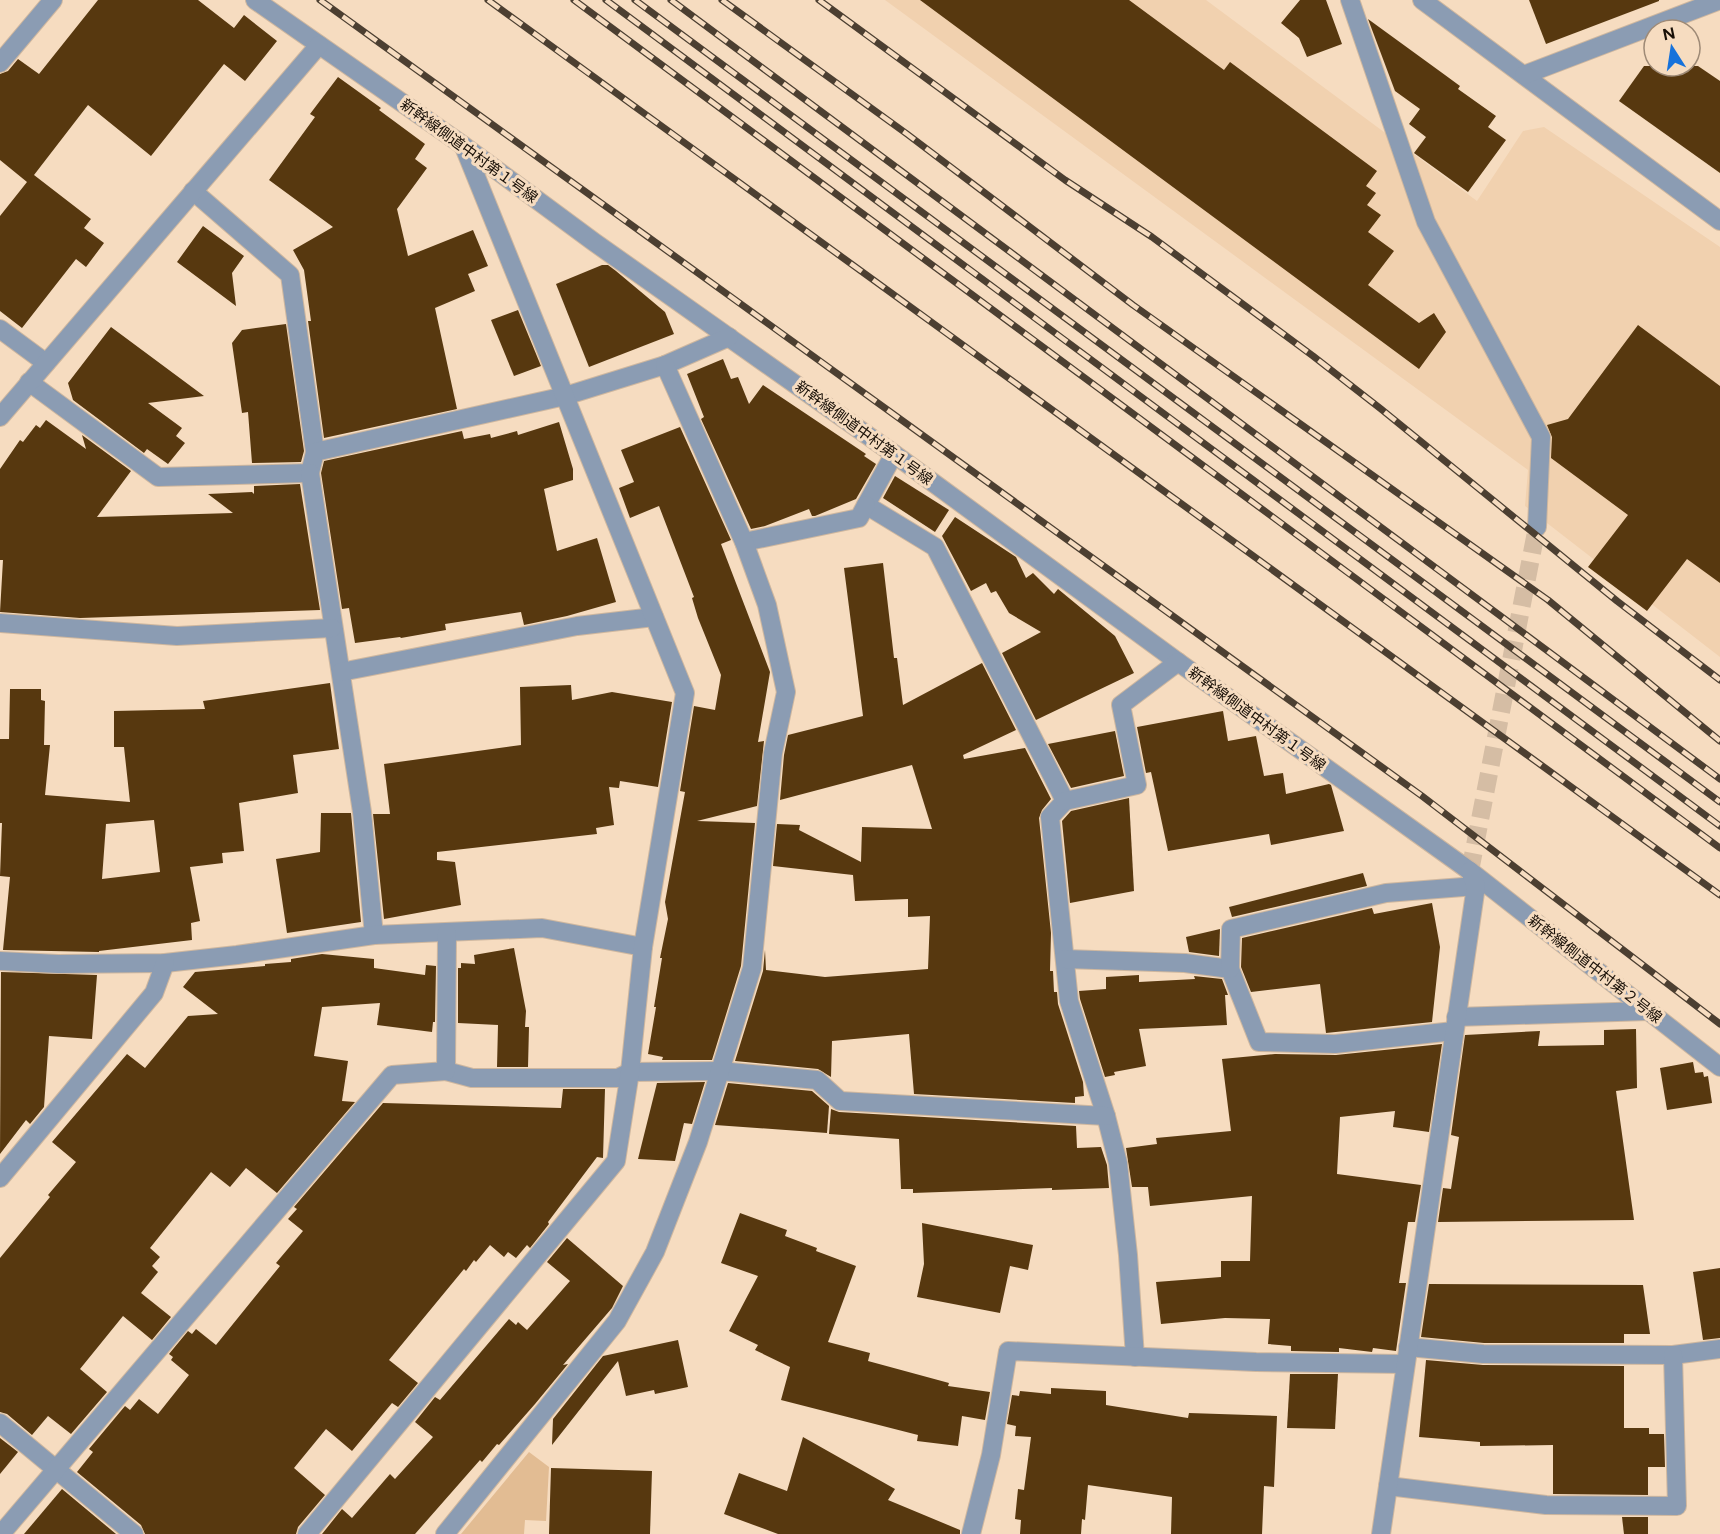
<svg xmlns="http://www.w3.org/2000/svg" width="1720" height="1534" viewBox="0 0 1720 1534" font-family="Figtree,'Noto Sans JP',sans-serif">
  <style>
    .built { fill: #f1d1af }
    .green { fill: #e2bc93 }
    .building { fill: #57380f; fill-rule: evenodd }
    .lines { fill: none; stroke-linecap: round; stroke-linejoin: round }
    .minor-tunnel { stroke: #d5bda4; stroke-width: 18; stroke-dasharray: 18 9; stroke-linecap: butt }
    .minor-casing { stroke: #ceb79f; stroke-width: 20 }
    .minor { stroke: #8b9cb3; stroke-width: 18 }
    .rail-casing { stroke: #4c3f31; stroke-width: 7 }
    .rail { stroke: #f6dcc0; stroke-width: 4.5; stroke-dasharray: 14; stroke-linecap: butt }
    .labels { text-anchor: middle; stroke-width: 6; stroke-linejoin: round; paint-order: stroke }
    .street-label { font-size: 15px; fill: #191007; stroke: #f6dcc0 }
  </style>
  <rect width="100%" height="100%" fill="#f6dcc0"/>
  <path class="built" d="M 885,0 L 1206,0 L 1477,201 L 1523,131 L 1544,127 L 1720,247 L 1720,657 L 1525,506 L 1528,470 Z"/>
  <path class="green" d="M 529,1452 L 549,1467 L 546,1521 L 525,1520 L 524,1534 L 461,1534 Z"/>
  <g class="building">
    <path d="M 98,0 L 198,0 L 234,28 L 244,15 L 277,41 L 245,81 L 224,64 L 151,156 L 88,105 L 34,175 L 91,219 L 84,228 L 104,243 L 86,267 L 76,259 L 22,328 L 0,311 L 0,216 L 27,182 L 0,160 L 0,74 L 8,71 L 18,59 L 39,74 Z"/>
    <path d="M 920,0 L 1129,0 L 1224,70 L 1230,62 L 1377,171 L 1366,186 L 1376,193 L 1367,205 L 1381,215 L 1368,232 L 1394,251 L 1368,285 L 1419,323 L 1434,313 L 1446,332 L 1419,369 Z"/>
    <path d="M 1300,0 L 1326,0 L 1342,44 L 1307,57 L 1299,38 L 1281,23 Z"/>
    <path d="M 1529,0 L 1659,0 L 1659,1 L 1546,44 Z"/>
    <path d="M 1368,19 L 1445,75 L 1460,86 L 1458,89 L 1496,116 L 1488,127 L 1506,140 L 1468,192 L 1414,153 L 1426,137 L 1409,124 L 1420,109 L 1395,91 Z"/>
    <path d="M 1644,66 L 1698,66 L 1720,81 L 1720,173 L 1619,101 Z"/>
    <path d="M 338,77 L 381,108 L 379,110 L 425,144 L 415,159 L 427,168 L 397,209 L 408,256 L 473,230 L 488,266 L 468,274 L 475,291 L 435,308 L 457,409 L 324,438 L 308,321 L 311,321 L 304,270 L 293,250 L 333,227 L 269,180 L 315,117 L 310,114 Z"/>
    <path d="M 203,226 L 244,256 L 232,273 L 236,306 L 177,262 Z"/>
    <path d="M 602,265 L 608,265 L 616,271 L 665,312 L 674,334 L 589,367 L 556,284 Z"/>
    <path d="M 518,310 L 541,366 L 514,376 L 491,320 Z"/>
    <path d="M 286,324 L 304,451 L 301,462 L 252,463 L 248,412 L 242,413 L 232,343 L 242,330 Z"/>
    <path d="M 1638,325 L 1720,386 L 1720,583 L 1687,559 L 1647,611 L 1588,567 L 1628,515 L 1551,458 L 1552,437 L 1547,425 L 1568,419 Z"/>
    <path d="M 111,327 L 204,396 L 148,403 L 182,428 L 176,436 L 185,443 L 168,464 L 147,449 L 144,453 L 73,400 L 68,383 Z"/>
    <path d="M 723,359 L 731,379 L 738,377 L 749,404 L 763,385 L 866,454 L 864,456 L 876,464 L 856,499 L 815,516 L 812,516 L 809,509 L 765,526 L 751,529 L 701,419 L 704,417 L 687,374 Z"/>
    <path d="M 46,420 L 86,449 L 82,435 L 131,471 L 97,517 L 233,513 L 208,494 L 252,492 L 254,494 L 254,486 L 300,484 L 320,610 L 80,618 L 0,612 L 3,560 L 0,560 L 0,469 L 20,440 L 23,442 L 36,425 L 40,428 Z"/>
    <path d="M 559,422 L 573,469 L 573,480 L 544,489 L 557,551 L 597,538 L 616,602 L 567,616 L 524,625 L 521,612 L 445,624 L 446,630 L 401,638 L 400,637 L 355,643 L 349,608 L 342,609 L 321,473 L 324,461 L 462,431 L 464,439 L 490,434 L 491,438 L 517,431 L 518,435 Z"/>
    <path d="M 680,427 L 731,540 L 721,544 L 770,672 L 758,742 L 764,741 L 757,806 L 697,821 L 755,823 L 741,966 L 712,1060 L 662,1060 L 663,1057 L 648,1054 L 656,1007 L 654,1007 L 662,958 L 660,958 L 668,919 L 665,902 L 685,792 L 680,791 L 694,706 L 715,710 L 721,675 L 698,618 L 692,598 L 694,597 L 659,506 L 630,518 L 619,488 L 634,482 L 621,450 Z"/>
    <path d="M 895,476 L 949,510 L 935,532 L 883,498 Z"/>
    <path d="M 955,517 L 1016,557 L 1026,578 L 1033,573 L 1054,594 L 1058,589 L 1115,636 L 1134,673 L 1036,720 L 1002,653 L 1041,632 L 1009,613 L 996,591 L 991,593 L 986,583 L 971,591 L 942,536 Z"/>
    <path d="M 883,563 L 894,658 L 897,658 L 903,705 L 982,663 L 1016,730 L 963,755 L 964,759 L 1025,748 L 1051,799 L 1042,810 L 1039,818 L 1051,933 L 1050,971 L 1053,971 L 1054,992 L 1057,992 L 1058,1004 L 1083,1082 L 1084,1096 L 1075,1097 L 1075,1103 L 914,1094 L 909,1034 L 832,1041 L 831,1077 L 818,1069 L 735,1061 L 763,971 L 765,950 L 766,970 L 825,977 L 928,969 L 930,916 L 908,917 L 908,899 L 855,901 L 853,875 L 773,866 L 777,824 L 800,825 L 799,830 L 861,862 L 862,827 L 932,829 L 912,765 L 780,800 L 784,755 L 788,735 L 863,716 L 844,568 Z"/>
    <path d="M 330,683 L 339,749 L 293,755 L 298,793 L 239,803 L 244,851 L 222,853 L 223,863 L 190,867 L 200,921 L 191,923 L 192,940 L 99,951 L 99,952 L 3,950 L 10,877 L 0,876 L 2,823 L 0,823 L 0,739 L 9,739 L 10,689 L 41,689 L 41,700 L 45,701 L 44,745 L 50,745 L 45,795 L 130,802 L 124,747 L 114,747 L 114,711 L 205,709 L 203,701 ZM 154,820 L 160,872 L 102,879 L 106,824 Z"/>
    <path d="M 571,685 L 572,700 L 612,692 L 672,702 L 658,787 L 620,781 L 619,788 L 609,787 L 614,825 L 596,828 L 597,834 L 437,852 L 437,860 L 455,862 L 461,905 L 384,919 L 373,814 L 390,814 L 384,764 L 521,745 L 520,687 Z"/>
    <path d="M 1223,711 L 1228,741 L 1256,736 L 1264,776 L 1283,773 L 1286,794 L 1329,784 L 1331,785 L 1344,831 L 1271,845 L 1269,834 L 1168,851 L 1151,772 L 1146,773 L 1137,727 Z"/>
    <path d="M 1115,731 L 1124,776 L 1071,788 L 1048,744 Z"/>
    <path d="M 1129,798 L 1134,891 L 1070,903 L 1062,821 L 1071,811 Z"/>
    <path d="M 321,813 L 351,813 L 361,922 L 287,933 L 276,859 L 320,852 Z"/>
    <path d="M 1363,873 L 1367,886 L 1232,917 L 1229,907 Z"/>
    <path d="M 1432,903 L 1440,947 L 1432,1022 L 1326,1033 L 1320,984 L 1251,992 L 1241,967 L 1242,938 L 1372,908 L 1374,914 Z"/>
    <path d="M 1220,929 L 1219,956 L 1189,952 L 1186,937 Z"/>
    <path d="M 514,948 L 526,1011 L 525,1027 L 529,1027 L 528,1067 L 497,1067 L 498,1025 L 458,1023 L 458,968 L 461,968 L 461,963 L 475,964 L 474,955 Z"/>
    <path d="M 322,954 L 374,959 L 374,968 L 425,975 L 426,965 L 436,966 L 435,1022 L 433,1022 L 432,1032 L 377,1025 L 380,1003 L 322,1007 L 314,1056 L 348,1061 L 342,1101 L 355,1102 L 277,1193 L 246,1168 L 230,1187 L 211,1172 L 150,1248 L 160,1257 L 152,1266 L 158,1272 L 141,1293 L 171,1317 L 152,1340 L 123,1316 L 80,1369 L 107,1392 L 71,1434 L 48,1416 L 32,1435 L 7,1414 L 0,1412 L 0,1258 L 50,1197 L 48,1195 L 76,1162 L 52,1142 L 127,1054 L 145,1068 L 188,1016 L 218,1014 L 183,987 L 195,972 L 265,966 L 265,964 L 291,962 L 291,959 Z"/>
    <path d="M 1,972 L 97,975 L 92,1039 L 49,1036 L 44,1107 L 30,1124 L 26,1120 L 0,1154 Z"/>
    <path d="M 1139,975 L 1139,982 L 1195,979 L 1194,976 L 1222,979 L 1228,995 L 1225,995 L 1227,1025 L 1139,1029 L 1146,1066 L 1114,1072 L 1115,1075 L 1105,1077 L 1080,999 L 1079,991 L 1106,989 L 1106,977 Z"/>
    <path d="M 1636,1029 L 1637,1088 L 1616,1091 L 1634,1220 L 1438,1222 L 1443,1188 L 1451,1189 L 1459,1137 L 1451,1135 L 1465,1035 L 1540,1031 L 1538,1046 L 1604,1045 L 1604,1030 Z"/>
    <path d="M 1442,1044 L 1429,1132 L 1393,1127 L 1395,1111 L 1340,1117 L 1337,1174 L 1421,1185 L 1415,1222 L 1408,1222 L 1399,1283 L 1406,1283 L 1396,1351 L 1373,1348 L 1372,1352 L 1339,1348 L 1339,1352 L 1291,1351 L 1291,1346 L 1268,1344 L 1270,1319 L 1225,1318 L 1161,1324 L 1156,1282 L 1221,1277 L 1221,1261 L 1250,1261 L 1252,1196 L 1150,1206 L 1148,1187 L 1132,1187 L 1126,1148 L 1157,1144 L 1156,1138 L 1231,1131 L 1222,1059 L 1275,1054 L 1336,1055 Z"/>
    <path d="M 1693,1062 L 1695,1073 L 1703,1072 L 1704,1077 L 1708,1076 L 1712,1103 L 1667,1110 L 1660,1068 Z"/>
    <path d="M 705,1082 L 692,1124 L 684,1123 L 675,1161 L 638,1159 L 657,1083 Z"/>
    <path d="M 728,1083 L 812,1091 L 829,1106 L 827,1133 L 715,1125 Z"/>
    <path d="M 563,1089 L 605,1089 L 603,1158 L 597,1157 L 548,1222 L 549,1224 L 530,1248 L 527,1245 L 516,1258 L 508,1252 L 504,1257 L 490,1245 L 476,1262 L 474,1260 L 466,1271 L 464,1269 L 389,1360 L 418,1383 L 398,1407 L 392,1403 L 352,1451 L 326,1429 L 294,1468 L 325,1495 L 298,1527 L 296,1534 L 145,1534 L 141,1525 L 77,1472 L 93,1452 L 89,1449 L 125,1406 L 130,1410 L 139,1399 L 158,1414 L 189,1375 L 171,1360 L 173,1357 L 169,1354 L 188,1331 L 192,1334 L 196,1329 L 216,1345 L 280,1266 L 276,1263 L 303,1231 L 288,1219 L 297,1209 L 294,1207 L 383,1103 L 561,1108 Z"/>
    <path d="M 831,1109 L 839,1112 L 1076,1126 L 1077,1148 L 1101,1147 L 1107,1165 L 1109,1188 L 1052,1190 L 1052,1188 L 913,1193 L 913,1189 L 901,1189 L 899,1139 L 829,1134 Z"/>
    <path d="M 740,1213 L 787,1230 L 785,1236 L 817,1248 L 816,1251 L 856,1266 L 828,1342 L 870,1353 L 868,1361 L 949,1383 L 948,1386 L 990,1392 L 985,1420 L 962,1416 L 958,1446 L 917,1441 L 918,1435 L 781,1400 L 790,1367 L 755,1350 L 758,1345 L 729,1331 L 758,1276 L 721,1263 Z"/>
    <path d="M 922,1223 L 1033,1245 L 1028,1270 L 1010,1266 L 1000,1313 L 917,1297 L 924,1264 Z"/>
    <path d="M 567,1238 L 623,1286 L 612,1308 L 563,1365 L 568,1364 L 535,1404 L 499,1445 L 497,1444 L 482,1462 L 480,1460 L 415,1534 L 322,1534 L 342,1509 L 352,1518 L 390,1474 L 395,1479 L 433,1437 L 415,1422 L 435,1397 L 440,1400 L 509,1319 L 516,1325 L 518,1322 L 527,1330 L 570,1281 L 547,1262 Z"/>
    <path d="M 1720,1268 L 1720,1338 L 1703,1340 L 1693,1272 Z"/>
    <path d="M 1429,1284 L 1643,1285 L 1650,1334 L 1624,1334 L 1624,1343 L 1484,1343 L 1421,1337 Z"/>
    <path d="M 678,1340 L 688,1387 L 655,1394 L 654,1390 L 626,1396 L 618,1361 L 552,1445 L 553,1419 L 603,1356 Z"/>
    <path d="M 1426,1360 L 1483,1365 L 1624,1366 L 1624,1428 L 1649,1428 L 1649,1434 L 1664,1434 L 1665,1467 L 1648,1467 L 1648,1495 L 1553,1494 L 1553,1445 L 1480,1446 L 1480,1442 L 1419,1437 Z"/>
    <path d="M 1290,1374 L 1338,1374 L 1335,1429 L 1287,1428 Z"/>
    <path d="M 1051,1388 L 1106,1391 L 1106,1405 L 1188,1418 L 1189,1413 L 1277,1416 L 1274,1487 L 1264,1486 L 1262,1534 L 1171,1534 L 1172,1497 L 1088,1485 L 1085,1520 L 1082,1519 L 1081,1534 L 1020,1534 L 1021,1520 L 1015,1519 L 1018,1489 L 1024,1490 L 1031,1437 L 1015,1436 L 1016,1426 L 1007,1424 L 1012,1395 L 1019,1396 L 1020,1391 L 1051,1394 Z"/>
    <path d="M 803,1437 L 895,1489 L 888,1500 L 960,1530 L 960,1534 L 778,1534 L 724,1514 L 739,1473 L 787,1491 Z"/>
    <path d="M 0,1438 L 18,1452 L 0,1474 Z"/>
    <path d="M 551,1468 L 652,1471 L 650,1534 L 549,1534 Z"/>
    <path d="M 62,1489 L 116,1534 L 24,1534 Z"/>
    <path d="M 1622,1517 L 1648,1517 L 1648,1534 L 1624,1534 Z"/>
  </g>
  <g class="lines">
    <path class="minor-tunnel" d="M 1470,871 L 1537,527"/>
    <g class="minor-casing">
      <g id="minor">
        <path d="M 255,0 L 464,146 L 594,242 L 894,454 L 1178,662 L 1470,871 L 1720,1067"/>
        <path d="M 1350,0 L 1426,222 L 1541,437 L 1537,527"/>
        <path d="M 1422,0 L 1720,221"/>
        <path d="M 0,63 L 53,0"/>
        <path d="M 1524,75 L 1720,0"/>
        <path d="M 193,191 L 290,275 L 315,452"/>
        <path d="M 0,329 L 46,363"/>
        <path d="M 29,382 L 158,477 L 310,473 L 315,452 L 565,396 L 665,365 L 729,337"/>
        <path d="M 0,417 L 319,45"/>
        <path d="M 894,454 L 866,505 L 935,547 L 1065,801 L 1050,817 L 1069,1001 L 1106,1116 L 1118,1163 L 1128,1255 L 1135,1357"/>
        <path d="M 310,473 L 362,812 L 374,935"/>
        <path d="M 744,542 L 859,518 L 866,505"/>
        <path d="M 0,623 L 177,636 L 332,628"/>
        <path d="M 341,672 L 577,626 L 654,617"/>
        <path d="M 1065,801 L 1137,785 L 1121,705 L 1178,662"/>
        <path d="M 1065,959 L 1185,963 L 1230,969 L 1259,1042 L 1335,1044 L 1454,1031"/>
        <path d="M 0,961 L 58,964 L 165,963 L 237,955 L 374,935 L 542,928 L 643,947"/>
        <path d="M 1230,969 L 1231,929 L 1386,893 L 1476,886"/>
        <path d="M 1456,1017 L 1648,1011"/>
        <path d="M 446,1071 L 472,1078 L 618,1078 L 630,1072 L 720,1071 L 817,1080 L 840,1101 L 1106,1116"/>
        <path d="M 0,1178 L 154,993 L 165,963"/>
        <path d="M 1408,1347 L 1483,1354 L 1673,1355 L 1720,1349"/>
        <path d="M 0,1423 L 134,1534"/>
        <path d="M 1388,1486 L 1546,1505 L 1677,1506 L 1673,1355"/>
        <path d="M 1,1534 L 392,1075 L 446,1071 L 447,933"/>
        <path d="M 307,1534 L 616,1161 L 630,1072 L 643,947 L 685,693 L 464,147"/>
        <path d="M 445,1534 L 617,1321 L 655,1252 L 698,1142 L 752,968 L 773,753 L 786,692 L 767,605 L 744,542 L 665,365"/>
        <path d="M 971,1534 L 991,1455 L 1008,1351 L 1256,1362 L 1405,1364"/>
        <path d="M 1381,1534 L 1476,886 L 1470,871"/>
      </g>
    </g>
    <use href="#minor" class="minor"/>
    <g class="rail-casing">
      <g id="rail">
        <path d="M 320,0 L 1422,796 L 1720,1024"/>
        <path d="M 488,0 L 1720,895"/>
        <path d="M 574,0 L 1720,848"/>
        <path d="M 606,0 L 1720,826"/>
        <path d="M 635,0 L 1720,802"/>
        <path d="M 671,0 L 1720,779"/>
        <path d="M 722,0 L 907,134 L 1133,305 L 1548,600 L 1720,741"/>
        <path d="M 819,0 L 1065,180 L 1152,237 L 1313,356 L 1381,409 L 1617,601 L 1720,680"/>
      </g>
    </g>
    <use href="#rail" class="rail"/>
  </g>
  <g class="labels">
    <g class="street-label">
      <text transform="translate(469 151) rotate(36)" y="5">新幹線側道中村第１号線</text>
      <text transform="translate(864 433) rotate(36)" y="5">新幹線側道中村第１号線</text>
      <text transform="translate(1257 719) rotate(36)" y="5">新幹線側道中村第１号線</text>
      <text transform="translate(1595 969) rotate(38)" y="5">新幹線側道中村第２号線</text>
    </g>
  </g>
  <g transform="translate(1672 48) rotate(348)"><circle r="28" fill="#f6dcc0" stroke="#9e8a76" stroke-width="1.5"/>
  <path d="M0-4.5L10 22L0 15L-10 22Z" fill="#1672db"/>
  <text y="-9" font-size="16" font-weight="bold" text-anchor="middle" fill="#191007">N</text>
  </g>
</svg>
